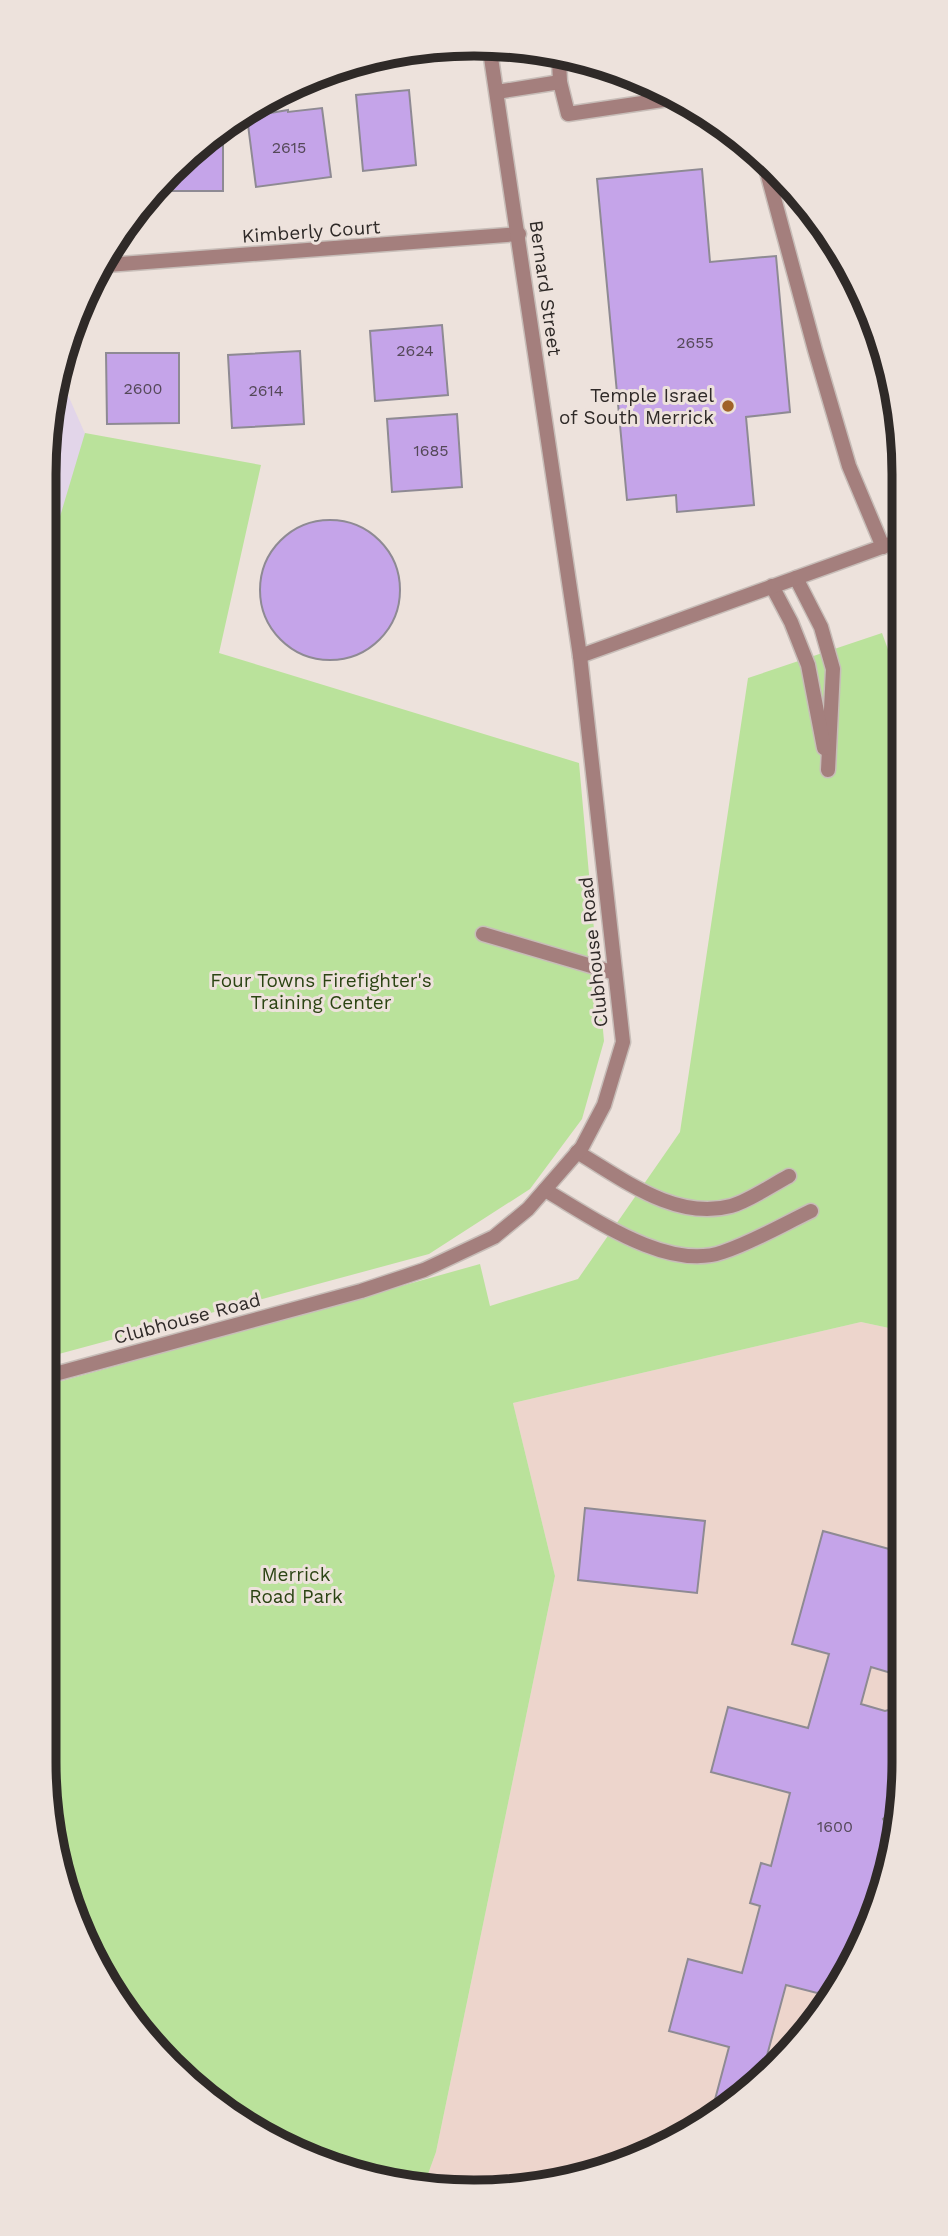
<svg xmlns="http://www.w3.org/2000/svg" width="948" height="2236" viewBox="0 0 948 2236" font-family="'Work Sans',sans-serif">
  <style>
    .commercial { fill: #e2d5e9 }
    .industrial { fill: #edd5cc }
    .green { fill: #bae29b }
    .building { fill: #c5a4e9; stroke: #8e8a93; stroke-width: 2 }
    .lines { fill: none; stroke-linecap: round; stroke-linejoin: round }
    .service-casing { stroke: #c7bdb8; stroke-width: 17 }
    .minor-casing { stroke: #c7bdb8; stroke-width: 17 }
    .service { stroke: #a47f7d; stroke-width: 14 }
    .minor { stroke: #a47f7d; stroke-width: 14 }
    .poi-dot { fill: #a06228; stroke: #ede2dc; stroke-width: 2.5 }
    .labels { text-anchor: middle; stroke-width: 6; stroke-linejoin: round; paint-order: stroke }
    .number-label { font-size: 16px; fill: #544858 }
    .street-label { font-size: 19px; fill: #2f2a28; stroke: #ede2dc }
    .poi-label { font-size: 19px; fill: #2f2a28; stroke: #ede2dc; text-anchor: end }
    .park-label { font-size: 19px; fill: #2b4413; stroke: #ede2dc }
    .rim { fill: none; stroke: #2f2a28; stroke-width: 9 }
  </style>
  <rect width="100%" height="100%" fill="#ede2dc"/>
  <path class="commercial" d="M 60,377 L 94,454 L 44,640 L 44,474 Z"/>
  <path class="industrial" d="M 861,1322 L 903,1331 L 904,1762 L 882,1900 L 815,2024 L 713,2120 L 558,2184 L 423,2188 L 436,2152 L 555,1576 L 513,1403 Z"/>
  <g class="green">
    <path d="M 85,433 L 261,465 L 219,653 L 579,763 L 604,1041 L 582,1119 L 530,1189 L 429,1254 L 44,1358 L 44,570 Z"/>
    <path d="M 882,633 L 901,685 L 903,1331 L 861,1322 L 513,1403 L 555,1576 L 436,2152 L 423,2188 L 417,2189 L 259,2135 L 150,2045 L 67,1901 L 44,1762 L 44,1386 L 480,1264 L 490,1306 L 578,1279 L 680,1132 L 748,678 Z"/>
  </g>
  <g class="building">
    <path d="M 409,90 L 416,165 L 363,171 L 356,95 Z"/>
    <path d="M 322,108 L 331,177 L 256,187 L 247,117 L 288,110 L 288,112 Z"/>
    <path d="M 223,135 L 223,191 L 150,191 Z"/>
    <path d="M 702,169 L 710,262 L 776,256 L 790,412 L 746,417 L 754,505 L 677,512 L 676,495 L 627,500 L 597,179 Z"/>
    <path d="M 442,325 L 448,395 L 375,401 L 370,331 Z"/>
    <path d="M 300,351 L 304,424 L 232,428 L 228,355 Z"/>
    <path d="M 106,353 L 179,353 L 179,423 L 107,424 Z"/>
    <path d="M 457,414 L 462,487 L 392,492 L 387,419 Z"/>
    <circle cx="330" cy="590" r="70"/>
    <path d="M 585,1508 L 705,1521 L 697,1593 L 578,1580 Z"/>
    <path d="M 823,1531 L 904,1553 L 904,1624 L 891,1673 L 871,1667 L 861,1704 L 885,1711 L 904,1706 L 904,1762 L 896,1809 L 883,1819 L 892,1833 L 882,1900 L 836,1985 L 817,1993 L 786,1985 L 762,2074 L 709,2122 L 729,2047 L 669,2031 L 688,1959 L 742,1973 L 760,1906 L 750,1903 L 761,1863 L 771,1866 L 790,1793 L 711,1772 L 728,1707 L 808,1728 L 829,1654 L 792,1644 Z"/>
  </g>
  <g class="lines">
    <g class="service-casing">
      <g id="service">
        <path d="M 559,60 L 560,82 L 568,114 L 676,98"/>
        <path d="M 497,92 L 560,82"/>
        <path d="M 764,161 L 815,350 L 849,466 L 883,547"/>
        <path d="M 796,578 L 821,627 L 833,669 L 828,770"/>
        <path d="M 772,586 L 791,622 L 808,665 L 824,748"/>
        <path d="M 483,934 L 615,973"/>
        <path d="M 577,1152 C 623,1179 675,1221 731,1206 C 749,1201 772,1185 789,1176"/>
        <path d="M 545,1190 C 592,1217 667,1272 723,1252 C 753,1242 782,1225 811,1211"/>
      </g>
    </g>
    <g class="minor-casing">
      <g id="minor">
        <path d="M 107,265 L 519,234"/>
        <path d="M 580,656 L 901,540"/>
        <path d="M 44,1377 L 361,1291 L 424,1270 L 494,1237 L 528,1209 L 582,1147 L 604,1105 L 623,1042 L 580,656 L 490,51"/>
      </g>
    </g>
    <use href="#service" class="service"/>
    <use href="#minor" class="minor"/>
  </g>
  <circle class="poi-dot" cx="728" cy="406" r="7"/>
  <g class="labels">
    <g class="number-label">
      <text x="289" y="153">2615</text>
      <text x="695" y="348">2655</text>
      <text x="415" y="356">2624</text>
      <text x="143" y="394">2600</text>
      <text x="266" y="396">2614</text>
      <text x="431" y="456">1685</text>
      <text x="835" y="1832">1600</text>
    </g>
    <g class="street-label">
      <text transform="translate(311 231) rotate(-4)" y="7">Kimberly Court</text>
      <text transform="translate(546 288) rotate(82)" y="7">Bernard Street</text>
      <text transform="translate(593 952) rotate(-96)" y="7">Clubhouse Road</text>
      <text transform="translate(187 1318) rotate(-15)" y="7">Clubhouse Road</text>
    </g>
    <g class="poi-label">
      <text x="714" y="402">Temple Israel<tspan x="714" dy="22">of South Merrick</tspan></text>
    </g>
    <g class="park-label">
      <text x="321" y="987">Four Towns Firefighter's<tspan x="321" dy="22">Training Center</tspan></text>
      <text x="296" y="1581">Merrick<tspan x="296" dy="22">Road Park</tspan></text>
    </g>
  </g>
  <path d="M0 0H948V2236H0ZM474 56H474A418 418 0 0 1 892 474V1762A418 418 0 0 1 474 2180H474A418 418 0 0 1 56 1762V474A418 418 0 0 1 474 56Z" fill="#ede2dc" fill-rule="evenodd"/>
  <path class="rim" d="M474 56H474A418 418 0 0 1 892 474V1762A418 418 0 0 1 474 2180H474A418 418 0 0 1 56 1762V474A418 418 0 0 1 474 56Z"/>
</svg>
